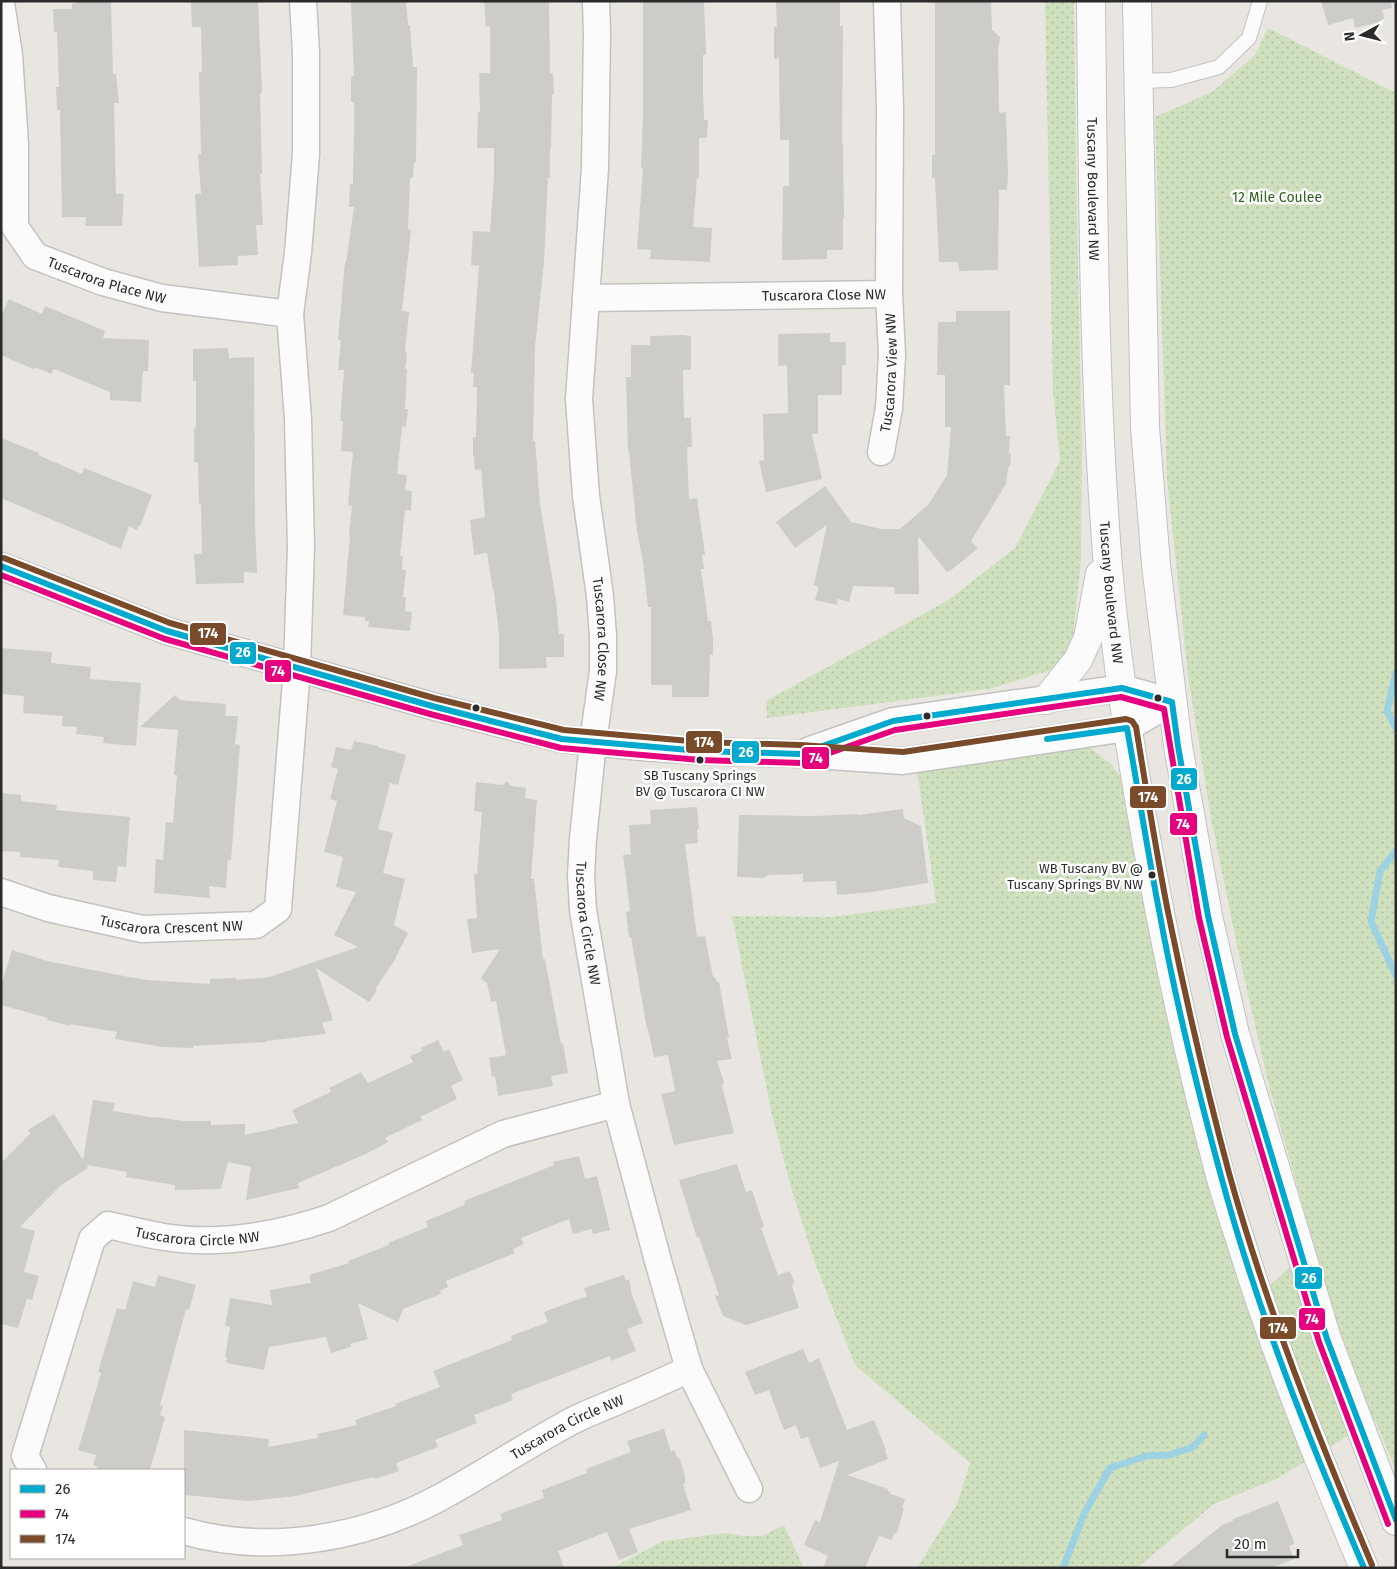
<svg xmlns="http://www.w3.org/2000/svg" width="1397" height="1569" viewBox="0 0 1397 1569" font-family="'Fira Sans',sans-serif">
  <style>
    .park { fill: url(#park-dots) }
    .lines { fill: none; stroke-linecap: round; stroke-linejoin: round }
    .stream { stroke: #9dd2e3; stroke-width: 7 }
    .building { fill: #ceccc9 }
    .lane-casing { stroke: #c3c2c1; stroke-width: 16 }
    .street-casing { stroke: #c3c2c1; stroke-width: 29 }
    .secondary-casing { stroke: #c3c2c1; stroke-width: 30 }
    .lane { stroke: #fcfbfb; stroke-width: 14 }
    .street { stroke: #fcfbfb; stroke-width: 26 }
    .secondary { stroke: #fcfbfb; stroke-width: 28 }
    .bus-1-casing { stroke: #fff; stroke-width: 10 }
    .bus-2-casing { stroke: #fff; stroke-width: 10 }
    .bus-3-casing { stroke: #fff; stroke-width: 10 }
    .bus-1 { stroke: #00a9ce; stroke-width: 6 }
    .bus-2 { stroke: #e5007d; stroke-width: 6 }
    .bus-3 { stroke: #7a4b2a; stroke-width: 6 }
    .bus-dot { fill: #2b2b2b; stroke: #fff; stroke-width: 2 }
    .labels { text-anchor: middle; stroke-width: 5; stroke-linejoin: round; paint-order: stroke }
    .bus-label { font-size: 13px; fill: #2b2b2b; stroke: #fff }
    .street-label { font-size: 14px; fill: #2b2b2b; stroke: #fff }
    .park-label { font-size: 14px; fill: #306222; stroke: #fff }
    .line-badge { stroke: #fff; stroke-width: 2 }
    .badge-label { font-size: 14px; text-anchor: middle; font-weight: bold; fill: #fff }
  </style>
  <defs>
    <pattern id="park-dots" width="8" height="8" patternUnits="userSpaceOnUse" patternTransform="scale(1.25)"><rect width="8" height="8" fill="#cee0be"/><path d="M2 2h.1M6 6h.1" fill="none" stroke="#b1c0a3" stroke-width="1.8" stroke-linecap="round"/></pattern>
  </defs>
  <rect width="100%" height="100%" fill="#e9e6e2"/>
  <g class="park">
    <path d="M 1045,1 L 1074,1 L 1077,226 L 1082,451 L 1081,560 L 1073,637 L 1062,659 L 1051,670 L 989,689 L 767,718 L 766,701 L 947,601 L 1015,548 L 1060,461 L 1053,393 Z"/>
    <path d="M 1268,28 L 1396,93 L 1396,1470 L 1375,1420 L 1276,1479 L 1214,1504 L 1137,1568 L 917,1568 L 957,1504 L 970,1463 L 855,1365 L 816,1266 L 791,1187 L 772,1115 L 732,916 L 832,917 L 936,903 L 917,769 L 1066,746 L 1090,748 L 1111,764 L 1122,778 L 1139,881 L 1164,1003 L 1195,1129 L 1248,1305 L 1314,1245 L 1269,1086 L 1239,955 L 1211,818 L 1188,675 L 1167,479 L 1155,117 L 1212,92 L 1255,55 Z"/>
    <path d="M 784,1525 L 804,1568 L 612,1568 L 663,1541 L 727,1533 L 742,1536 L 762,1536 Z"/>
  </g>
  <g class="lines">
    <g class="stream">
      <path d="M 1396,673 L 1387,711 L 1396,728"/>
      <path d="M 1396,851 L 1380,871 L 1371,921 L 1396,976"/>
      <path d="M 1063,1568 L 1084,1514 L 1110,1468 L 1146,1456 L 1169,1455 L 1193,1447 L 1204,1435"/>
    </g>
  </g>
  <g class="building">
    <path d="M 76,1 L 111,1 L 113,74 L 116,74 L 119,103 L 114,103 L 116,194 L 124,194 L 122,226 L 85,226 L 86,217 L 62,217 L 60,110 L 57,110 L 56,87 L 59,87 L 57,32 L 54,32 L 53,9 L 72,9 L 72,4 L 76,3 Z"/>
    <path d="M 191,1 L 258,1 L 262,93 L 260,93 L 262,174 L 260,174 L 263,225 L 256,225 L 258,255 L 238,256 L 238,265 L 199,267 L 195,194 L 201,194 L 198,154 L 201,154 L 199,72 L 202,72 L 201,27 L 192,27 Z"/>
    <path d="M 351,1 L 406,1 L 408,25 L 410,25 L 413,67 L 417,67 L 416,163 L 414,163 L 413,178 L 410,178 L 408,229 L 411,230 L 402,311 L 409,312 L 405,352 L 407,353 L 405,369 L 407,369 L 405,409 L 408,409 L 406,427 L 402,426 L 397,474 L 407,475 L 405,490 L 412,491 L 411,510 L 405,510 L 400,556 L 403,556 L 402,570 L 406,570 L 403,597 L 406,597 L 405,611 L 412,612 L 410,631 L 368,627 L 369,621 L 365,621 L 365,617 L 343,615 L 350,535 L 349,535 L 352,506 L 348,505 L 353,452 L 341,451 L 343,421 L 340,421 L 344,370 L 338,370 L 341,340 L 338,340 L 345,262 L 346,263 L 354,207 L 349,207 L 350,184 L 353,184 L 353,174 L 354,132 L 354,102 L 351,102 L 351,77 L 354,76 Z"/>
    <path d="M 484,1 L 549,1 L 550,73 L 553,73 L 554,95 L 552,95 L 551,149 L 550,149 L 550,178 L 548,177 L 544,262 L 535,347 L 533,441 L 535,441 L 540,504 L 556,601 L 559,634 L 564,634 L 564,657 L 546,657 L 547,668 L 499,669 L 499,635 L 494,591 L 493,591 L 487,553 L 474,555 L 470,520 L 485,517 L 481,469 L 475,470 L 474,456 L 473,456 L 473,437 L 476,437 L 477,387 L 473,387 L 474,373 L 471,373 L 479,266 L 471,265 L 473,231 L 490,232 L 494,176 L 494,148 L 477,148 L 478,112 L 480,112 L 479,73 L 490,73 L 490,26 L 486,27 Z"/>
    <path d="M 643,1 L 704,1 L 706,55 L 703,55 L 703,93 L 704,120 L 708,120 L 707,138 L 699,138 L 699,178 L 697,178 L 693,227 L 712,228 L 710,262 L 650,259 L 651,250 L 637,249 L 643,168 L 641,168 L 643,112 Z"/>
    <path d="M 778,1 L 840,1 L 840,26 L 843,26 L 842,144 L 843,144 L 844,218 L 843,218 L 843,250 L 827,250 L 827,259 L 782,260 L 783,186 L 789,186 L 789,140 L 780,140 L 779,58 L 774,59 L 774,27 L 777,27 L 776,2 Z"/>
    <path d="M 935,1 L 991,1 L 992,30 L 1000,37 L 999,46 L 998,47 L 999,113 L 1006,112 L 1008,174 L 1007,190 L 999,190 L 998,270 L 959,271 L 958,262 L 939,262 L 935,178 L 932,178 L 932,155 L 935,155 Z"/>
    <path d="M 1321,1 L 1391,1 L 1392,8 L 1382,10 L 1385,21 L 1355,28 L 1353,18 L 1328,25 Z"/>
    <path d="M 9,299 L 42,314 L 45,306 L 105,331 L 103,338 L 149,340 L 148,371 L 143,371 L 141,402 L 110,400 L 110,392 L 54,369 L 51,374 L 37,368 L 33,369 L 1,355 L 1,316 Z"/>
    <path d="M 956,311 L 1010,311 L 1010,385 L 1004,385 L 1006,436 L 1010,436 L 1009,453 L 1011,455 L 1010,466 L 1008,468 L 1006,484 L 971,541 L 978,548 L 950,571 L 950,570 L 947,572 L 918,536 L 919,594 L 895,594 L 894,587 L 853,586 L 849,602 L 838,599 L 837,605 L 815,600 L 819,587 L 814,585 L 827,525 L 795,548 L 776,522 L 825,486 L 851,522 L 881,529 L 900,529 L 929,504 L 947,475 L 951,427 L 945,427 L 945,375 L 937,375 L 938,322 L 956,322 Z"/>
    <path d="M 830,333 L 830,342 L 846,342 L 846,365 L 842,365 L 842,395 L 818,395 L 818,434 L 812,434 L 822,479 L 766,492 L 759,461 L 764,460 L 763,414 L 788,413 L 787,365 L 778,366 L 778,334 Z"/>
    <path d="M 682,335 L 691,336 L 691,370 L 683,370 L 684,418 L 691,418 L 692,447 L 687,447 L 689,499 L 697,498 L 705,555 L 702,555 L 704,569 L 701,569 L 708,621 L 711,621 L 713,639 L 713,655 L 710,655 L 709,697 L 672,697 L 672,685 L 651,685 L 651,607 L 648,607 L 643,562 L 637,531 L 629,452 L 628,452 L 626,377 L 631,377 L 631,345 L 650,345 L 650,336 Z"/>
    <path d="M 228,348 L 229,358 L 254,357 L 255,522 L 257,573 L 244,572 L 244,583 L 196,584 L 194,554 L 202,554 L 201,504 L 199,504 L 198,462 L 194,462 L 194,428 L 196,428 L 196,381 L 193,381 L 193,349 Z"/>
    <path d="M 1,438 L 39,453 L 38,455 L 82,474 L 84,468 L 152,495 L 140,526 L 139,525 L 137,530 L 129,526 L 121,549 L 1,498 Z"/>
    <path d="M 1,648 L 52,652 L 51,663 L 91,667 L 90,679 L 141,683 L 136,746 L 103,743 L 104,737 L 76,734 L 77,727 L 62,726 L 63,716 L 23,713 L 24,696 L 1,694 Z"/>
    <path d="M 175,695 L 180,700 L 226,704 L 225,716 L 238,716 L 235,744 L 240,745 L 231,860 L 228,860 L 226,888 L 209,886 L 210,898 L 154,893 L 156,859 L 163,860 L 166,822 L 173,823 L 177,775 L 174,775 L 178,730 L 140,727 Z"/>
    <path d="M 354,741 L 378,746 L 378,747 L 406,755 L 398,785 L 390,783 L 378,829 L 393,833 L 383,873 L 405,879 L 394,925 L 408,933 L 394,961 L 376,988 L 377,990 L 369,1002 L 316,968 L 333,1020 L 322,1023 L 326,1034 L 266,1041 L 266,1042 L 193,1046 L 193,1048 L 163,1047 L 115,1039 L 117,1032 L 70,1024 L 70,1026 L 47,1020 L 48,1018 L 1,1005 L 1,986 L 12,950 L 47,961 L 129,977 L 148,980 L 210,984 L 210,979 L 236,978 L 236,980 L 270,977 L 358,947 L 334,935 L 356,892 L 336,887 L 343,857 L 324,852 L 337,801 L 330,799 L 338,769 L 331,767 L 336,747 L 351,750 Z"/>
    <path d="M 507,781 L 511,786 L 526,788 L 525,798 L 537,800 L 531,879 L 534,879 L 543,959 L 545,959 L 561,1044 L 563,1043 L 568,1073 L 551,1076 L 553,1086 L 498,1096 L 495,1076 L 492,1077 L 489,1058 L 506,1055 L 496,1001 L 491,1002 L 487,983 L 481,978 L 500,949 L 472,953 L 467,919 L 477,918 L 474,874 L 477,874 L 482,812 L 474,811 L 476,782 L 503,785 Z"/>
    <path d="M 1,793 L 21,795 L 21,801 L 57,805 L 56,810 L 130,817 L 126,867 L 118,866 L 116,882 L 93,880 L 93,871 L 58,867 L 59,860 L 20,857 L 20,852 L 1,851 Z"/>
    <path d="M 697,807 L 699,829 L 697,829 L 698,843 L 685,844 L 697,937 L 705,936 L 713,977 L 715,977 L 717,982 L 719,982 L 729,1037 L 727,1038 L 732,1059 L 717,1061 L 724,1083 L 722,1086 L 734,1133 L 674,1145 L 661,1094 L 675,1091 L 668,1055 L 654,1057 L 648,1029 L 647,1029 L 631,937 L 629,937 L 626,912 L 630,911 L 623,855 L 631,854 L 629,825 L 651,824 L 650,810 Z"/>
    <path d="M 903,809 L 904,818 L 921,826 L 928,883 L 872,892 L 837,895 L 836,881 L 803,882 L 803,874 L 768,875 L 764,878 L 737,877 L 739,815 L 816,816 L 858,814 L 858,815 Z"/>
    <path d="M 438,1040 L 444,1052 L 449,1049 L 463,1080 L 451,1086 L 457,1099 L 420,1117 L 422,1120 L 385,1138 L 388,1142 L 366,1154 L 298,1183 L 299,1188 L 246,1200 L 251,1167 L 228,1162 L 221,1189 L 175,1190 L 175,1185 L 126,1177 L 127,1172 L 87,1165 L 88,1168 L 61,1185 L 20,1227 L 35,1231 L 24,1272 L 39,1276 L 32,1300 L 27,1299 L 18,1328 L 1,1324 L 1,1163 L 30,1134 L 28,1130 L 54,1114 L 83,1160 L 93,1100 L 115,1103 L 113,1111 L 156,1118 L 156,1117 L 183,1121 L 211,1121 L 211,1125 L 245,1124 L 245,1135 L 298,1123 L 292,1110 L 331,1092 L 329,1088 L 361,1072 L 368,1083 L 413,1062 L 410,1056 L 422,1051 L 421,1048 Z"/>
    <path d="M 579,1156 L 585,1179 L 597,1176 L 610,1230 L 593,1234 L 592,1229 L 573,1234 L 569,1219 L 521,1238 L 524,1244 L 513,1249 L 515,1253 L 446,1281 L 448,1287 L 440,1291 L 441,1294 L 403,1309 L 398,1322 L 358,1303 L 368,1339 L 350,1344 L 351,1347 L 331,1353 L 326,1337 L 269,1347 L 264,1370 L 226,1363 L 227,1357 L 225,1357 L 230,1327 L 225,1326 L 230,1298 L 272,1305 L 270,1290 L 311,1283 L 309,1275 L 349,1263 L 348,1261 L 389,1245 L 388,1243 L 428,1227 L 426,1221 L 465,1205 L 464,1201 L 554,1165 L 553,1162 Z"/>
    <path d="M 737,1164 L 746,1192 L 752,1190 L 764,1227 L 761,1228 L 778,1275 L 790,1271 L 794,1282 L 792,1286 L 799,1308 L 746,1325 L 723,1316 L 715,1296 L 719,1295 L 699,1237 L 697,1238 L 679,1180 Z"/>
    <path d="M 158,1275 L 196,1285 L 189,1310 L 186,1309 L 160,1405 L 163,1406 L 160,1415 L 165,1417 L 150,1470 L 97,1470 L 98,1467 L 93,1465 L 96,1455 L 78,1450 L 101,1373 L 98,1372 L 117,1308 L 125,1310 L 133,1281 L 155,1287 Z"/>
    <path d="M 624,1275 L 626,1281 L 629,1279 L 632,1295 L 643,1323 L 627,1329 L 636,1351 L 611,1361 L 610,1356 L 511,1394 L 513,1400 L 474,1415 L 477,1423 L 435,1440 L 438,1447 L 396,1463 L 399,1471 L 375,1479 L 374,1477 L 296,1496 L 248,1501 L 184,1495 L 184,1430 L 269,1439 L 268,1447 L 318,1438 L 317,1434 L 357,1425 L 355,1420 L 396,1406 L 395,1404 L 440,1387 L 433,1371 L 512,1340 L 511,1336 L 548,1322 L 544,1312 L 587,1296 L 584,1288 Z"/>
    <path d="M 803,1349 L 809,1363 L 819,1358 L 847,1430 L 874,1420 L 886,1450 L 885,1451 L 888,1459 L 847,1475 L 888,1489 L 888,1491 L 891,1492 L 890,1494 L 905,1499 L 902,1508 L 904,1508 L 897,1533 L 894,1534 L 892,1540 L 879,1536 L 865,1568 L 823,1568 L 828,1556 L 804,1545 L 815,1520 L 820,1522 L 839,1461 L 820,1468 L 808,1437 L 801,1439 L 796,1425 L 784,1430 L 769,1390 L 755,1395 L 745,1372 Z"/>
    <path d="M 664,1429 L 671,1452 L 674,1450 L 677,1457 L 680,1459 L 685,1476 L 685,1483 L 683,1484 L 691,1510 L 629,1529 L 638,1552 L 619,1560 L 607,1532 L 558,1551 L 564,1568 L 408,1568 L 408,1566 L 463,1545 L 459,1535 L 502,1520 L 500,1514 L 544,1498 L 542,1490 L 587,1473 L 586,1469 L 631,1452 L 627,1441 Z"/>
    <path d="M 1278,1501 L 1293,1539 L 1294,1544 L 1289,1546 L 1294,1559 L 1271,1568 L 1169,1568 L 1222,1525 L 1233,1521 L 1233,1519 Z"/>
  </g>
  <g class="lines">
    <g class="lane-casing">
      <path id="lane" d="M 1138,81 L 1171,80 L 1219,67 L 1249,38 L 1260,1"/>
    </g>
    <g class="street-casing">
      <g id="street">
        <path id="s1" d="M 596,1 L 597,34 L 595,168 L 579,399 L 586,496 L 600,596 L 603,636 L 603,671 L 593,742 L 583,839 L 581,876 L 583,910 L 616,1104"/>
        <path id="s2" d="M 1,3 L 9,55 L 15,144 L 15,227 L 35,256 L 103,282 L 162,298 L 290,314"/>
        <path id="s3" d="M 586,298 L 889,294 L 890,110 L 887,1"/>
        <path id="s4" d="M 881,452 L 889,408 L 892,355 L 889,294"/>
        <path d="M 1,566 L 167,631 L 432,706 L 521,729 L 562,739 L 641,747 L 701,751 L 800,754 L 903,761 L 1127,728 L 1172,702"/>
        <path d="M 810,750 L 893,721 L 1122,688 L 1172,702"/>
        <path id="s5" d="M 1,892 L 48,908 L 142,929 L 256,925 L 278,909 L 297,668 L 301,547 L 298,419 L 290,314 L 298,253 L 306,154 L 306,53 L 303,1"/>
        <path id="s6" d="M 33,1470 L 25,1456 L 92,1239 L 108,1225 C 126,1229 145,1234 164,1237 C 220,1246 275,1236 329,1218 L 503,1134 L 616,1104 L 658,1261 L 689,1369 L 749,1489"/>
        <path id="s7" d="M 184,1531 C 268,1555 364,1539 441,1497 C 485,1473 527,1445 572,1421 C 585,1414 599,1409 613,1403 C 639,1392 664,1381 689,1369"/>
      </g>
    </g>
    <g class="secondary-casing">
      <g id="secondary">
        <path id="s8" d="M 1091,1 C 1093,181 1093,361 1106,541 C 1113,643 1129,744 1147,844 C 1167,955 1191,1066 1220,1175 C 1227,1201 1236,1226 1244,1252 C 1278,1360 1320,1463 1364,1568"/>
        <path d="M 1137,1 L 1145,427 L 1156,565 L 1178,746 L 1208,916 L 1235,1034 L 1327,1339 L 1396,1521"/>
        <path d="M 1046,700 L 1078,660 L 1088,638 L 1100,574"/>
      </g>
    </g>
    <use href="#lane" class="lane"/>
    <use href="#street" class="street"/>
    <use href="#secondary" class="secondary"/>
    <g class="bus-1-casing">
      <g id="bus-1">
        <path d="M 1,566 L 167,631 L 432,706 L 562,739 L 701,751 L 800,754 L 893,721 L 1122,688 L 1172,702 L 1178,746 L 1208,916 L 1235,1034 L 1327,1339 L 1396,1520"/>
        <path d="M 1047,739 L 1127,728 C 1138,789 1147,849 1159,910 C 1175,999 1197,1088 1221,1176 C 1257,1310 1309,1440 1364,1568"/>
      </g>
    </g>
    <g class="bus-2-casing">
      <path id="bus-2" d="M 1,575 L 165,639 L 430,714 L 561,748 L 700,760 L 801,763 L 895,730 L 1121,697 L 1164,709 L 1199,918 L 1227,1037 L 1319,1342 L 1388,1524"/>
    </g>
    <g class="bus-3-casing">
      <path id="bus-3" d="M 4,558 L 170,623 L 434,698 L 564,730 L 701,742 L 801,745 L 903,752 L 1126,719 L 1132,721 L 1136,727 C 1146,788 1156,851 1168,912 C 1186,1000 1206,1087 1229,1173 C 1266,1307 1318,1437 1372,1565"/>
    </g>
    <use href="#bus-1" class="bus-1"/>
    <use href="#bus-2" class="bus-2"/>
    <use href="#bus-3" class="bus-3"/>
  </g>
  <g class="bus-dot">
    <circle cx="1158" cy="698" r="4.5"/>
    <circle cx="476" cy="708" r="4.5"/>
    <circle cx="927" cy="716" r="4.5"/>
    <circle cx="700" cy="760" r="4.5"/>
    <circle cx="1152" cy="875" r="4.5"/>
  </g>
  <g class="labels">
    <g class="bus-label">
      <text x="700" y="780">SB Tuscany Springs<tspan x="700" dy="16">BV @ Tuscarora CI NW</tspan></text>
      <text x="1143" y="873" text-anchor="end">WB Tuscany BV @<tspan x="1143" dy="16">Tuscany Springs BV NW</tspan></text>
    </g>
    <g class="street-label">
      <text dy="5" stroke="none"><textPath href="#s8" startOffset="188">Tuscany Boulevard NW</textPath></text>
      <text dy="5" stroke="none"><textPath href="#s2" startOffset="336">Tuscarora Place NW</textPath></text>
      <text dy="5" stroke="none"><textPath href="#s3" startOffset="238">Tuscarora Close NW</textPath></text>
      <text dy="5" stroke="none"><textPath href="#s4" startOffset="80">Tuscarora View NW</textPath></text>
      <text dy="5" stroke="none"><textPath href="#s8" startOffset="592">Tuscany Boulevard NW</textPath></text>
      <text dy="5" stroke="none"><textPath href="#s1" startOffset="640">Tuscarora Close NW</textPath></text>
      <text dy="5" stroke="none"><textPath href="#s5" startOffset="175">Tuscarora Crescent NW</textPath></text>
      <text dy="5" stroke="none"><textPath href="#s1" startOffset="926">Tuscarora Circle NW</textPath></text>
      <text dy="5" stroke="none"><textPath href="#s6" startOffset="355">Tuscarora Circle NW</textPath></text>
      <text dy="5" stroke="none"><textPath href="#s7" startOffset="410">Tuscarora Circle NW</textPath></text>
    </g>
    <g class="park-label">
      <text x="1277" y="202">12 Mile Coulee</text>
    </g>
  </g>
  <g class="line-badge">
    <rect x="189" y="622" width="38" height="24" rx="5" fill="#7a4b2a"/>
    <rect x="229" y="641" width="28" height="24" rx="5" fill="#00a9ce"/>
    <rect x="264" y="659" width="28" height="24" rx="5" fill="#e5007d"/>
    <rect x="685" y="730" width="38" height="24" rx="5" fill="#7a4b2a"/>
    <rect x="731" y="740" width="29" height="24" rx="5" fill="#00a9ce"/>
    <rect x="801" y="746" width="29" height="24" rx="5" fill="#e5007d"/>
    <rect x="1170" y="767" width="28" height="24" rx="5" fill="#00a9ce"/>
    <rect x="1129" y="785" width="38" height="24" rx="5" fill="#7a4b2a"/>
    <rect x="1169" y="812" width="29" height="24" rx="5" fill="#e5007d"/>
    <rect x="1294" y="1266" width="29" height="24" rx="5" fill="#00a9ce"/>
    <rect x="1298" y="1307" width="28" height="24" rx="5" fill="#e5007d"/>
    <rect x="1259" y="1316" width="38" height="24" rx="5" fill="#7a4b2a"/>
  </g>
  <g class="badge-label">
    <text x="208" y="638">174</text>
    <text x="243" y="657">26</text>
    <text x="278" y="676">74</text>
    <text x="704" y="747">174</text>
    <text x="746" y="757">26</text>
    <text x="816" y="763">74</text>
    <text x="1184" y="784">26</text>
    <text x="1148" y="802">174</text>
    <text x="1183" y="829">74</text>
    <text x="1309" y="1283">26</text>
    <text x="1312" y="1324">74</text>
    <text x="1278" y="1333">174</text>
  </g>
  <rect width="1397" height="1569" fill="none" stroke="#2b2b2b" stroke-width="5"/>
  <rect x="10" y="1469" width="175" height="90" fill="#ffffff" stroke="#aaaaaa"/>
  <rect x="20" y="1485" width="25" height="8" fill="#00a9ce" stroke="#aaaaaa"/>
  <text x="55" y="1494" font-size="15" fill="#2b2b2b">26</text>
  <rect x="20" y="1510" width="25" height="8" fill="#e5007d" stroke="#aaaaaa"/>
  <text x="55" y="1519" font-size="15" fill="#2b2b2b">74</text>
  <rect x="20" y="1535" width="25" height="8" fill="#7a4b2a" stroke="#aaaaaa"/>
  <text x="55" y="1544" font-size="15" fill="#2b2b2b">174</text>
  <g transform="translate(1362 35) rotate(263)" stroke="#ffffff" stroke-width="4" paint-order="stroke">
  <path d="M0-4L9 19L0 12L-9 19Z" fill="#2b2b2b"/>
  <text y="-8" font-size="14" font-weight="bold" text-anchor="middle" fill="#2b2b2b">N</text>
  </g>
  <path d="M1227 1549v8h71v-8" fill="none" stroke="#2b2b2b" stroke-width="2.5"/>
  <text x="1234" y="1549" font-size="15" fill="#2b2b2b" stroke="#ffffff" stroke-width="4" paint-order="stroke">20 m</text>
</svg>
